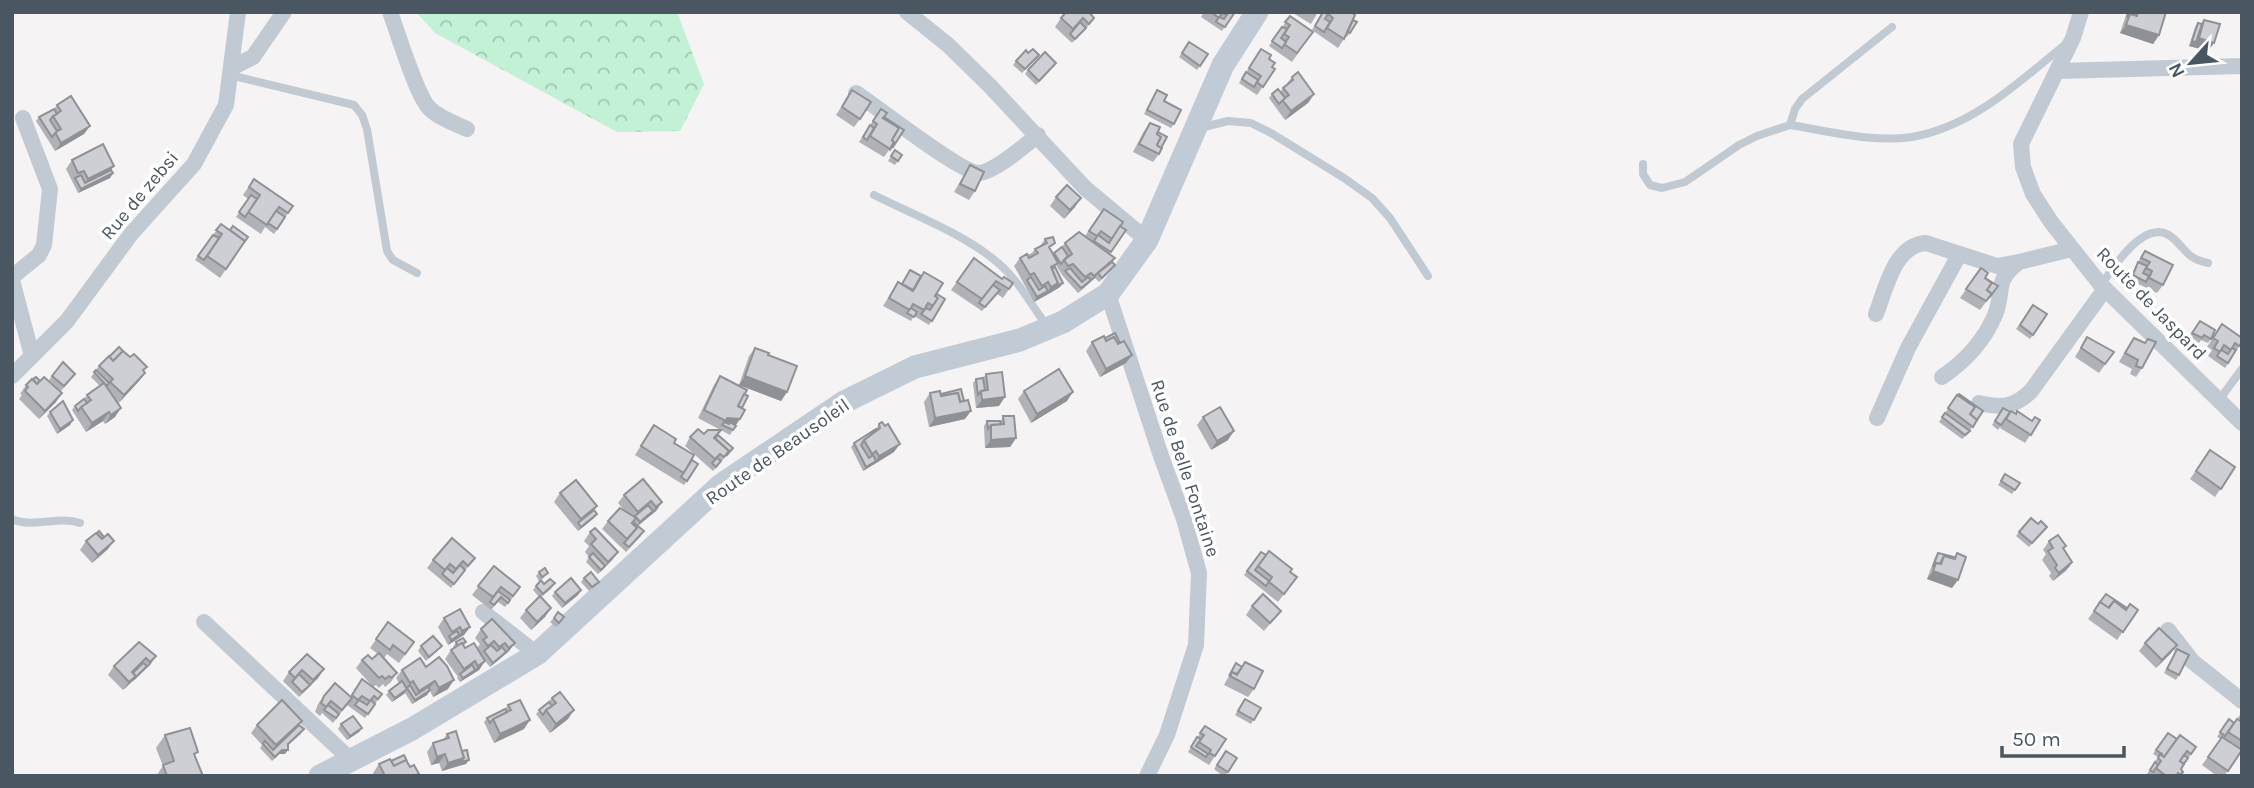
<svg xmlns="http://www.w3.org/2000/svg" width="2254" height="788" viewBox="0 0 2254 788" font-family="Karla,sans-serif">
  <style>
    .forest { fill: url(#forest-crowns) }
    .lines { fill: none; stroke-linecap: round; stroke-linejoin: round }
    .lane { stroke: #c1cad2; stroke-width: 8 }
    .street { stroke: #c1cad2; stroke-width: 16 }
    .secondary { stroke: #c1cbd6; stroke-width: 23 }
    .wall { fill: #b0b2b7 }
    .shaded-wall { fill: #909195 }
    .building { fill: #cdcfd5; stroke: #909195; stroke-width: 2 }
    .labels { text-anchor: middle; stroke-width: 7; stroke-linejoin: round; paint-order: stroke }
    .street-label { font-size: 19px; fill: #4a5661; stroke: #fff }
  </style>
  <defs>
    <pattern id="forest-crowns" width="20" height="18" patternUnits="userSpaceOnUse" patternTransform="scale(1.75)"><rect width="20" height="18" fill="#c3f1d5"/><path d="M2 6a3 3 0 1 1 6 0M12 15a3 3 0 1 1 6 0" fill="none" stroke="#a0c6b0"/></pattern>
  </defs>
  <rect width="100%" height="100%" fill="#f5f3f3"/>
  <path class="forest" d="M 416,12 L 677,12 L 704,84 L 680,131 L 617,132 L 435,33 Z"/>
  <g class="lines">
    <g class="lane">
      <path d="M 1892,27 L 1802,99 L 1795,109 L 1790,125 C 1828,131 1873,143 1912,137 C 1973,127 2021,80 2067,43"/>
      <path d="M 230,75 L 354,105 L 362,115 L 367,129 L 387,251 L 393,260 L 417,273"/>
      <path d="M 1200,128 L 1228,121 L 1251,123 L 1271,133 L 1344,178 L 1372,198 L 1390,218 L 1428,276"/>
      <path d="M 1643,164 L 1643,174 L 1650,185 L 1662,188 L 1685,182 L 1739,145 L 1757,136 L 1790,125"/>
      <path d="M 874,195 C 917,217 980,239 1012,277 C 1025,292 1035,310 1047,326"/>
      <path d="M 2101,285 C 2114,267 2147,213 2174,239 C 2188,252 2187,258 2208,263"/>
      <path d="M 2219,400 L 2242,369"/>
      <path d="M 12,519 C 34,529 57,515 80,523"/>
    </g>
    <g class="street">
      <path d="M 390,12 C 398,33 416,94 429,108 C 439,118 454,123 467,129"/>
      <path d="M 907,12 L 948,45 L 990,86 L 1085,188 L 1147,240"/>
      <path d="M 2081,12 L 2073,38 L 2021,144 L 2023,167 L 2033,194 L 2051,222 L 2101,285 L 2242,423"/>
      <path d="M 231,68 L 253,57 L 284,12"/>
      <path d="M 2058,71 L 2242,66"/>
      <path d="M 856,93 C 876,106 962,174 979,173 C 995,172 1024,146 1038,135"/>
      <path d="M 12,277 L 39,255 L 44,245 L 50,189 L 23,118"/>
      <path d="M 12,280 L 32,356"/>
      <path d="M 1108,294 L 1161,456 L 1184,519 L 1199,573 L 1196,645 L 1167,735 L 1147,776"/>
      <path d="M 1876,314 C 1886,289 1894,245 1926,243 L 1997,266 L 2019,262 L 2072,249"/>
      <path d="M 12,376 L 67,321 L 131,234 L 194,164 L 226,105 L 238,12"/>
      <path d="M 1942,377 C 1964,362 1984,341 1995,315 C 2005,290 1993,282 2019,262"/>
      <path d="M 1979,403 C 2001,408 2014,408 2031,391 L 2105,289"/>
      <path d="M 1877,418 L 1908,348 L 1959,255"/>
      <path d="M 483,612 L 537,654"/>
      <path d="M 204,622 L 351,760"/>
      <path d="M 2168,630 L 2192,661 L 2242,701"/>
    </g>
    <path class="secondary" d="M 320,776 L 412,729 L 537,654 L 721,485 L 844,402 L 915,367 L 1020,340 L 1063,322 L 1108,294 L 1147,240 L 1223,65 L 1257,12"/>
  </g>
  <g class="wall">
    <path d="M 1204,12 L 1235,12 L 1222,31 L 1201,17 Z"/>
    <path d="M 1293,12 L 1318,12 L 1311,24 L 1293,13 Z"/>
    <path d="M 1322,12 L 1353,20 L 1357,22 L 1347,37 L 1346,36 L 1338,48 L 1312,30 Z"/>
    <path d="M 2127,12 L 2166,12 L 2159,35 L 2153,44 L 2120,33 Z"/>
    <path d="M 1290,16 L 1313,32 L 1292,62 L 1269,46 Z"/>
    <path d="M 1061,18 L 1094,18 L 1088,26 L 1072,43 L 1055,27 Z"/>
    <path d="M 2204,20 L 2214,43 L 2208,51 L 2189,46 L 2195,27 L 2198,23 L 2201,24 Z"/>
    <path d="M 1189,42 L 1208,54 L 1197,70 L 1179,57 Z"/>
    <path d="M 1261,49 L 1269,59 L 1272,67 L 1275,69 L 1257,95 L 1239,83 Z"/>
    <path d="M 1036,59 L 1022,73 L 1013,65 L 1016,61 Z"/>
    <path d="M 1053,67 L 1036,85 L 1025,74 L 1028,70 Z"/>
    <path d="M 1292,77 L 1314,94 L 1308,103 L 1285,120 L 1269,98 L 1272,94 L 1280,92 Z"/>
    <path d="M 852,90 L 860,119 L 854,127 L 836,115 Z"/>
    <path d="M 1157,90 L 1164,101 L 1174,124 L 1171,128 L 1144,114 Z"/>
    <path d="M 57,105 L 84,134 L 55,151 L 36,121 L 39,117 L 54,109 Z"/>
    <path d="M 881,109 L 884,117 L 904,130 L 890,152 L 889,150 L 884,157 L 859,142 Z"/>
    <path d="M 1150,123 L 1158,132 L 1159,154 L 1153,162 L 1133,152 L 1144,131 Z"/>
    <path d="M 895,150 L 902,155 L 895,165 L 888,161 Z"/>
    <path d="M 72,160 L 111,170 L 113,173 L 110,178 L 78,193 L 66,169 Z"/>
    <path d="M 970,165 L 975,191 L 969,200 L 954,192 Z"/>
    <path d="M 254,179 L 293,206 L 274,234 L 265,227 L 261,234 L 236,217 L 248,199 L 243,195 Z"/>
    <path d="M 1056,197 L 1075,207 L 1064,219 L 1050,206 Z"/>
    <path d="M 1104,209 L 1120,226 L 1126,230 L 1110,254 L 1115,258 L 1112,262 L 1112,269 L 1099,282 L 1095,278 L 1078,293 L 1062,275 L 1056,265 L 1055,267 L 1060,287 L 1034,302 L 1014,266 L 1020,258 L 1032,253 L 1035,249 L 1040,246 L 1045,239 L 1053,255 L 1062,247 L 1065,243 L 1085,236 Z"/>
    <path d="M 221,224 L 230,230 L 248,237 L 220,278 L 201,264 L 204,259 L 201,264 L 195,260 Z"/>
    <path d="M 2145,251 L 2163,285 L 2157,293 L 2130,280 L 2135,267 Z"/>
    <path d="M 974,258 L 1002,279 L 1013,283 L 1003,298 L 997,294 L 982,311 L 951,290 Z"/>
    <path d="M 1981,268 L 1985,278 L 1998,286 L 1980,310 L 1960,298 Z"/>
    <path d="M 898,282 L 937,294 L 945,299 L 929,325 L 914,316 L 911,321 L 883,306 Z"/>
    <path d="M 2033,305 L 2047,314 L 2030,339 L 2016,329 Z"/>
    <path d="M 2222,324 L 2242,342 L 2225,368 L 2208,356 L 2212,350 L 2207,347 Z"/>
    <path d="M 2197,325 L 2211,339 L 2208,343 L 2201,340 L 2199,343 L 2189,338 Z"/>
    <path d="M 2087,337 L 2114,352 L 2099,373 L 2075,357 Z"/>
    <path d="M 2131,341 L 2142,368 L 2136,377 L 2130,374 L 2132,369 L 2119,362 Z"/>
    <path d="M 1092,342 L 1126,363 L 1100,377 L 1086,351 Z"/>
    <path d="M 755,348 L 768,355 L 787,392 L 781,401 L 739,385 L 749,356 Z"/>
    <path d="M 99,366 L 144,371 L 139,381 L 118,403 L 115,417 L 105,424 L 103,421 L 86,432 L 72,410 L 75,406 L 84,399 L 87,395 L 100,386 L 91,377 Z"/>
    <path d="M 986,374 L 999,406 L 976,408 L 973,383 L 976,379 L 983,378 Z"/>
    <path d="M 52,376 L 72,378 L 61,391 L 49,380 Z"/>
    <path d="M 720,376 L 744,394 L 742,408 L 733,430 L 730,435 L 698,418 L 714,385 Z"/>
    <path d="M 40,381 L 56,402 L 39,419 L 19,399 L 22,395 L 20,394 L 26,385 Z"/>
    <path d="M 1024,391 L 1067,401 L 1031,423 L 1018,399 Z"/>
    <path d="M 930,393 L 941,394 L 965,419 L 929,427 L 924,402 Z"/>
    <path d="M 1957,395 L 1983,411 L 1967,435 L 1962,439 L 1939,422 Z"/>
    <path d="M 2003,408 L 2010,412 L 1998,430 L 1992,425 Z"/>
    <path d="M 2011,411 L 2032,421 L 2040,420 L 2025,443 L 2000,428 Z"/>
    <path d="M 50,412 L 70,425 L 57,434 L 47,416 Z"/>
    <path d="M 1003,416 L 1016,438 L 1010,447 L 985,448 L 984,426 L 987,421 L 1001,421 Z"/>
    <path d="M 1203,417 L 1228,440 L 1211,450 L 1197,425 Z"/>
    <path d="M 879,424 L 894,452 L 863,471 L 851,447 L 854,443 L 876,429 Z"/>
    <path d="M 654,425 L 692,460 L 687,481 L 684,485 L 635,455 Z"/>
    <path d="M 704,433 L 718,435 L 733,448 L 713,471 L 685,446 L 690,437 Z"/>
    <path d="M 2210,450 L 2235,467 L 2215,497 L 2190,479 Z"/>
    <path d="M 2005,474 L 2020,483 L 2012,494 L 1998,485 Z"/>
    <path d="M 560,493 L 594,510 L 597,514 L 594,518 L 578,531 L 554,502 Z"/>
    <path d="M 624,495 L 662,502 L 656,511 L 638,526 L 641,536 L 626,552 L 602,529 L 608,521 L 624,510 L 618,503 Z"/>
    <path d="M 2038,524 L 2047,527 L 2029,547 L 2016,536 L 2019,532 Z"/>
    <path d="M 590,532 L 618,552 L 612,560 L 598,574 L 586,562 L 589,557 L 585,552 L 589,546 L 584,541 Z"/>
    <path d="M 104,537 L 108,549 L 92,563 L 80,550 L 86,541 Z"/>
    <path d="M 2049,541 L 2063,549 L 2072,563 L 2066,571 L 2053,581 L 2049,576 L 2051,573 L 2042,560 L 2046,554 L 2043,550 Z"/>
    <path d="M 1261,552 L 1297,577 L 1278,602 L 1244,575 Z"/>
    <path d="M 1938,553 L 1954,558 L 1957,553 L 1952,588 L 1927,579 L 1935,557 Z"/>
    <path d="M 475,558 L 451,588 L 427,568 L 433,560 Z"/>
    <path d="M 494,566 L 514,596 L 505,607 L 498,602 L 491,610 L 472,595 Z"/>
    <path d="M 539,572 L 545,577 L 539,581 L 536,576 Z"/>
    <path d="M 584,578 L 599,582 L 596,586 L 589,591 L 581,582 Z"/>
    <path d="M 544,584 L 552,588 L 541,597 L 545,617 L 531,630 L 520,618 L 526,610 L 539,597 L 533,590 L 536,586 Z"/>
    <path d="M 581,590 L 578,595 L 562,608 L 552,596 L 555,592 Z"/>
    <path d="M 2106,594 L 2127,608 L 2138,610 L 2117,640 L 2088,619 Z"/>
    <path d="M 1252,606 L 1281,611 L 1264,631 L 1246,615 Z"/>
    <path d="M 444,618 L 470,627 L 464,635 L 448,645 L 438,627 Z"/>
    <path d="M 554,618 L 561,622 L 556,627 L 550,622 Z"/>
    <path d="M 388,622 L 414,642 L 399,663 L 387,654 L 384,658 L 397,673 L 391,682 L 385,687 L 383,684 L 379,688 L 376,685 L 373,687 L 356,668 L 362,660 L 372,659 L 378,654 L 370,648 Z"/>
    <path d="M 481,629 L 515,643 L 509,651 L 490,667 L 485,661 L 479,670 L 460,682 L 457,678 L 458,677 L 445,659 L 451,650 L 454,648 L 453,647 L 456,642 L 466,642 L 464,646 L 465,648 L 477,648 L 480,644 L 475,638 Z"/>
    <path d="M 2145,643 L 2171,653 L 2156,668 L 2139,651 Z"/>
    <path d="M 421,646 L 438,650 L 426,661 L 418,651 Z"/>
    <path d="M 2177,649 L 2179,675 L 2176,680 L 2164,673 Z"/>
    <path d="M 307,654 L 324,669 L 318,678 L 299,697 L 283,681 L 289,672 Z"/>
    <path d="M 156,656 L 150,665 L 123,690 L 108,675 L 114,666 Z"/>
    <path d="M 1236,663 L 1254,689 L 1248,697 L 1224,685 Z"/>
    <path d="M 426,667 L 448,689 L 433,697 L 430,691 L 427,695 L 412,704 L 405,693 L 392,702 L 386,695 L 389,691 L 399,683 L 396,678 L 402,670 Z"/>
    <path d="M 362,679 L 382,694 L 365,718 L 347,705 L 333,723 L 322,713 L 320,716 L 315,712 L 318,704 L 324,696 L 351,696 Z"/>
    <path d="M 552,698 L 568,719 L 550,733 L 536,714 Z"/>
    <path d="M 1245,699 L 1261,708 L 1251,724 L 1235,715 Z"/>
    <path d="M 508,705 L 524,729 L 494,743 L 484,722 L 487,718 L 505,709 Z"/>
    <path d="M 2242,712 L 2242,747 L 2240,749 L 2242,751 L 2224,776 L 2217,776 L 2202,765 L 2221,739 L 2217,737 L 2229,719 L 2234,723 Z"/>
    <path d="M 341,724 L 362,728 L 359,732 L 347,740 L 338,729 Z"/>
    <path d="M 257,725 L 299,725 L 301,734 L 288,745 L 285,754 L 279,754 L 272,761 L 260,748 L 262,745 L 251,733 Z"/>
    <path d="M 1205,726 L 1215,756 L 1209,765 L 1188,752 Z"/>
    <path d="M 2168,733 L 2177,739 L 2196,747 L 2181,769 L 2181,776 L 2149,776 L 2147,774 L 2158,757 L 2153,754 Z"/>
    <path d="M 447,734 L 466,764 L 442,771 L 439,763 L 431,765 L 427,752 L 433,743 L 443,740 Z"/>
    <path d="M 165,735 L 195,756 L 203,776 L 156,776 L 163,766 L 156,748 Z"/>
    <path d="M 1226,751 L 1237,758 L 1225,776 L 1223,776 L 1214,769 Z"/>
    <path d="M 391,761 L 407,762 L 410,767 L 419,774 L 417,776 L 375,776 L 373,773 L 379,764 Z"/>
  </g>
  <g class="shaded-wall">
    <path d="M 2126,25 L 2159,35 L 2153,44 L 2120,33 Z"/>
    <path d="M 2199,38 L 2214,43 L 2208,51 L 2189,46 L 2192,41 L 2196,42 Z"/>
    <path d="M 1314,94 L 1308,103 L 1285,120 L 1291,111 Z"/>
    <path d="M 90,126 L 84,134 L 55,151 L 61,143 Z"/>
    <path d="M 114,166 L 108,174 L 82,187 L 88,179 Z"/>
    <path d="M 113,173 L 110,178 L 78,193 L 81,189 Z"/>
    <path d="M 1081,198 L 1075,207 L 1064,219 L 1070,210 Z"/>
    <path d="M 1115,258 L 1109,266 L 1098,273 L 1095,278 L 1078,293 L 1094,276 Z"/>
    <path d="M 1058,283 L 1052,292 L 1034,302 L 1037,297 L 1048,291 L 1051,287 Z"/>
    <path d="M 1063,283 L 1060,287 L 1052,292 L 1055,287 Z"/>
    <path d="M 1132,355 L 1126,363 L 1100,377 L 1106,369 Z"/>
    <path d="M 145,373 L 139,381 L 118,404 L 124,395 Z"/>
    <path d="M 745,376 L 787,392 L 781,401 L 739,385 Z"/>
    <path d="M 1073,392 L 1067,401 L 1031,423 L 1037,414 Z"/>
    <path d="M 62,393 L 56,402 L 39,419 L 45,411 Z"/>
    <path d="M 1005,397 L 999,406 L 976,408 L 982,400 Z"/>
    <path d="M 121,408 L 115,417 L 105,424 L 111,415 Z"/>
    <path d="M 971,411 L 965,419 L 929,427 L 935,418 Z"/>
    <path d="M 109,412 L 103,421 L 86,432 L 92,423 Z"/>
    <path d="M 727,418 L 740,419 L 734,428 L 723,425 Z"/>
    <path d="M 73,420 L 70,425 L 57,434 L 60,429 Z"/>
    <path d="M 1234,431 L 1228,440 L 1211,450 L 1217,441 Z"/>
    <path d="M 1016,438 L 1010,447 L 985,448 L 991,440 Z"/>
    <path d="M 900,444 L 894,452 L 873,465 L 879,456 Z"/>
    <path d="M 876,461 L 873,465 L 863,471 L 866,467 Z"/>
    <path d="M 662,502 L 656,511 L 637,526 L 640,522 Z"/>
    <path d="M 597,514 L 594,518 L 578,531 L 581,527 Z"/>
    <path d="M 114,541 L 108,549 L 92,563 L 98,555 Z"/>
    <path d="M 618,552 L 612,560 L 598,574 L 608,562 Z"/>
    <path d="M 2072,562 L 2069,567 L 2053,581 L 2059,573 Z"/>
    <path d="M 1933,571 L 1958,580 L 1952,588 L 1927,579 Z"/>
    <path d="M 581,590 L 578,595 L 562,608 L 565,603 Z"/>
    <path d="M 551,608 L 545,617 L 531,630 L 537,622 Z"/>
    <path d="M 470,627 L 464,635 L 448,645 L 451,640 L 459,635 L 462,631 Z"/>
    <path d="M 515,643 L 509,651 L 490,667 L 493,663 Z"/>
    <path d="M 2177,645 L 2171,653 L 2156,668 L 2162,660 Z"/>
    <path d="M 156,656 L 150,665 L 123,690 L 129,682 L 147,666 Z"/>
    <path d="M 485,661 L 479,670 L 460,682 L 463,678 L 475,670 L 478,666 Z"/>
    <path d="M 324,669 L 318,678 L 299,697 L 313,680 Z"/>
    <path d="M 454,680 L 448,689 L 433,697 L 439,688 Z"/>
    <path d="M 413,681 L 404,694 L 392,702 L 395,698 L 405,691 L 410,683 Z"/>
    <path d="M 435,681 L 429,689 L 413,699 L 419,691 Z"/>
    <path d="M 430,690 L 427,695 L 412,704 L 415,700 Z"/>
    <path d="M 574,710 L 568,719 L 550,733 L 556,724 Z"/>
    <path d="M 530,720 L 524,729 L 494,743 L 500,734 Z"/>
    <path d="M 362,728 L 359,732 L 347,740 L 350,736 Z"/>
    <path d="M 282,750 L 288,750 L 285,754 L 279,754 L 272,761 Z"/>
    <path d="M 445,754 L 439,763 L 431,765 L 437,757 Z"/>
    <path d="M 464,758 L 458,766 L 442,771 L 448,763 Z"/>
    <path d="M 469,760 L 466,764 L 458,766 L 461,762 Z"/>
  </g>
  <g class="building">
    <path d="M 1066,12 L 1089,12 L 1094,18 L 1089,24 L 1083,18 L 1073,29 L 1061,18 Z"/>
    <path d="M 1211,12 L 1229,12 L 1227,15 L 1222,13 L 1219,18 Z"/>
    <path d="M 1229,12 L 1235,12 L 1225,27 L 1216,22 L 1219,17 L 1224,19 Z"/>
    <path d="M 1323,12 L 1329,12 L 1325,19 L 1330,22 L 1324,32 L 1315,26 Z"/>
    <path d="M 1330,12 L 1351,12 L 1355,15 L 1344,39 L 1327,28 L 1333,18 L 1328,14 Z"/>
    <path d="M 2129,12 L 2137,12 L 2136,16 L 2130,14 L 2127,18 Z"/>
    <path d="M 2138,12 L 2166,12 L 2159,35 L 2126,25 L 2130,14 L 2137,16 Z"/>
    <path d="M 1290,16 L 1313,32 L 1297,53 L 1284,44 L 1289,37 L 1284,34 L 1290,25 L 1285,22 Z"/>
    <path d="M 1353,20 L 1357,22 L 1350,33 L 1348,31 Z"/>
    <path d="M 2204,20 L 2220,24 L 2214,43 L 2199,38 Z"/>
    <path d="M 1080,22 L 1086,28 L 1075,39 L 1070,34 Z"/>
    <path d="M 2198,23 L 2202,24 L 2196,42 L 2192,41 Z"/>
    <path d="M 1282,27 L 1287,29 L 1281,38 L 1286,42 L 1282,48 L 1272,41 Z"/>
    <path d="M 1189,42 L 1208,54 L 1200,66 L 1182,53 Z"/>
    <path d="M 1033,49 L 1039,55 L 1025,69 L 1016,61 L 1026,50 L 1028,53 Z"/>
    <path d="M 1261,49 L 1271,55 L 1269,59 L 1275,63 L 1272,67 L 1275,69 L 1263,87 L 1257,82 L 1261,76 L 1249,68 Z"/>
    <path d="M 1045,52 L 1056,63 L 1039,81 L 1028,70 Z"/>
    <path d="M 1246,72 L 1258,80 L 1254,87 L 1242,79 Z"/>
    <path d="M 1298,72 L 1314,94 L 1291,111 L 1282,100 L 1289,95 L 1283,88 L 1293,80 L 1292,77 Z"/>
    <path d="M 1278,89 L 1285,98 L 1279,104 L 1272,94 Z"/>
    <path d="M 852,90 L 871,102 L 860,119 L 842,107 Z"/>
    <path d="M 1157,90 L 1167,95 L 1164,101 L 1181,110 L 1174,124 L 1147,110 Z"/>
    <path d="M 71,96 L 90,126 L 61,143 L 55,132 L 61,129 L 53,116 L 61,111 L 57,105 Z"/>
    <path d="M 54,109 L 57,114 L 53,116 L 50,120 L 57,131 L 52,137 L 39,117 Z"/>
    <path d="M 881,109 L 887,113 L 883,118 L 899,128 L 892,140 L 894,142 L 890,149 L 870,136 L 877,124 L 873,121 Z"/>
    <path d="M 884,117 L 904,130 L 893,147 L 892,146 L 894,142 L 892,140 L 899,128 L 883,118 Z"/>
    <path d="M 1150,123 L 1160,127 L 1157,134 L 1161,137 L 1157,145 L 1162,148 L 1159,154 L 1139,144 Z"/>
    <path d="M 870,125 L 874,128 L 867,140 L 863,137 Z"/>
    <path d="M 1158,132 L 1167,137 L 1161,148 L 1157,145 L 1161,137 L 1157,134 Z"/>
    <path d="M 103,144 L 114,166 L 88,179 L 84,171 L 78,173 L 72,160 Z"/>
    <path d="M 895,150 L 902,155 L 898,161 L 891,156 Z"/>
    <path d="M 970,165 L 984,172 L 975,191 L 960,184 Z"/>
    <path d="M 111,170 L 113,173 L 81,189 L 75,178 L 81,175 L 85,183 Z"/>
    <path d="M 254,179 L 293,206 L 288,213 L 279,207 L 267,225 L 248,212 L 260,195 L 249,187 Z"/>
    <path d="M 1067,185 L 1081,198 L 1070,210 L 1056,197 Z"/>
    <path d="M 251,195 L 257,199 L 245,217 L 239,212 Z"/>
    <path d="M 1104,209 L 1123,222 L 1112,239 L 1101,231 L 1097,236 L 1089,231 Z"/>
    <path d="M 276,211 L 285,217 L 277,229 L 268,223 Z"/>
    <path d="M 221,224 L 245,241 L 226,269 L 207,256 L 222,234 L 216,230 Z"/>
    <path d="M 233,226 L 248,237 L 245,241 L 230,230 Z"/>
    <path d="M 1120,226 L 1126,230 L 1111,252 L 1094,241 L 1098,235 L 1109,243 Z"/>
    <path d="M 1079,232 L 1115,258 L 1094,276 L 1091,273 L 1085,277 L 1073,264 L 1068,266 L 1064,260 L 1072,254 L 1065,243 Z"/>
    <path d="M 213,235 L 219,238 L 204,260 L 198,256 Z"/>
    <path d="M 1053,237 L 1055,243 L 1049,247 L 1058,263 L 1051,267 L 1058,283 L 1051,287 L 1048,282 L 1042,286 L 1034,273 L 1030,275 L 1020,258 L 1027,254 L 1029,258 L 1038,253 L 1035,249 L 1047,243 L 1045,239 Z"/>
    <path d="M 1062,247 L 1068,256 L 1064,260 L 1061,264 L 1054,253 Z"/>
    <path d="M 2145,251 L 2173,265 L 2163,285 L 2149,278 L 2152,271 L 2146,268 L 2150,262 L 2141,258 Z"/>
    <path d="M 974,258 L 1002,279 L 1004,277 L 1013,283 L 1009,289 L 996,281 L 982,299 L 957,282 Z"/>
    <path d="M 1112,262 L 1115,265 L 1102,278 L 1098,273 Z"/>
    <path d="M 2138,262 L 2147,266 L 2143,273 L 2149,276 L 2146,282 L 2133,275 Z"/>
    <path d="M 1055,267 L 1063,283 L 1055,287 L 1058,283 L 1052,269 Z"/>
    <path d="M 1070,268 L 1082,282 L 1088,277 L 1091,280 L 1081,288 L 1065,271 Z"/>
    <path d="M 1981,268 L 1988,273 L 1985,278 L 1992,283 L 1987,290 L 1992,294 L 1986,301 L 1966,289 Z"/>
    <path d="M 910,270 L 921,276 L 913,290 L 902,284 Z"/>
    <path d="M 924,272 L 943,283 L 935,296 L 938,298 L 933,306 L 928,303 L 924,310 L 913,304 L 910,310 L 889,298 L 898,282 L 913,291 Z"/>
    <path d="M 1031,277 L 1039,290 L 1045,286 L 1048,291 L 1037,297 L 1027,280 Z"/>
    <path d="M 1985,278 L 1998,286 L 1989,298 L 1992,294 L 1987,290 L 1992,283 Z"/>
    <path d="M 993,285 L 1000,290 L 985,307 L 979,303 Z"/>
    <path d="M 937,294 L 945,299 L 932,321 L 921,314 L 926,308 L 930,310 L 938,298 L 935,296 Z"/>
    <path d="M 2033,305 L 2047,314 L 2033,335 L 2020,325 Z"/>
    <path d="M 911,308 L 917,312 L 914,317 L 907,313 Z"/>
    <path d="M 2200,321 L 2215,330 L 2211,339 L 2204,335 L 2202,338 L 2192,333 Z"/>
    <path d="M 2222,324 L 2242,338 L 2242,342 L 2239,346 L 2235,343 L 2231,350 L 2224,345 L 2220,352 L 2214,348 L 2218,341 L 2213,338 Z"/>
    <path d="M 1115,333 L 1120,343 L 1118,344 L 1114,337 L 1106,341 L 1105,338 Z"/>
    <path d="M 1104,336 L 1106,341 L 1114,337 L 1118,344 L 1124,341 L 1132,355 L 1106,369 L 1092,342 Z"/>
    <path d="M 2087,337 L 2114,352 L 2105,364 L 2081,348 Z"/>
    <path d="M 2134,338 L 2145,343 L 2148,339 L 2156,342 L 2142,368 L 2136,366 L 2138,360 L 2125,353 Z"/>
    <path d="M 119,347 L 123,351 L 113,361 L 109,357 Z"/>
    <path d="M 755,348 L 769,353 L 768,355 L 797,366 L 787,392 L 745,376 Z"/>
    <path d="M 2232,348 L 2236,350 L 2228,363 L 2217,356 L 2221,350 L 2228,354 Z"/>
    <path d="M 123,351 L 130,357 L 134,354 L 147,367 L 143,370 L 145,373 L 124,395 L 110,382 L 113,379 L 99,366 L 109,356 L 113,361 Z"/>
    <path d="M 63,362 L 75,374 L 64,386 L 52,376 Z"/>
    <path d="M 1059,369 L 1073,392 L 1037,414 L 1024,391 Z"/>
    <path d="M 96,370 L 109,383 L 107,386 L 94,372 Z"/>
    <path d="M 1002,372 L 1005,397 L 982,400 L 981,391 L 988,390 L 986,374 Z"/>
    <path d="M 720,376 L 747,390 L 738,406 L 745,410 L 740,419 L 727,418 L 726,421 L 704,410 Z"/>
    <path d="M 36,377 L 40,381 L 37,384 L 33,379 Z"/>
    <path d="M 44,377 L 62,393 L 45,411 L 25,391 L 28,387 L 26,385 L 32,379 L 37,384 Z"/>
    <path d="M 983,378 L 985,390 L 981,391 L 978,395 L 976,379 Z"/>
    <path d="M 104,383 L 121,408 L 111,415 L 109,412 L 92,423 L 81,407 L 91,400 L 87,395 Z"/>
    <path d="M 961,389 L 964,401 L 960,402 L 958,393 L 941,396 L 941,394 Z"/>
    <path d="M 940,391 L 941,396 L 958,393 L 960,402 L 968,400 L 971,411 L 935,418 L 930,393 Z"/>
    <path d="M 744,394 L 748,396 L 742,408 L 738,406 Z"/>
    <path d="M 1959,394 L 1983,411 L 1977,420 L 1970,414 L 1975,407 L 1958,395 Z"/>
    <path d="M 1957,395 L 1975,407 L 1970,414 L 1977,420 L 1973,427 L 1948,408 Z"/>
    <path d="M 84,399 L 87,403 L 81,407 L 78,411 L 75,406 Z"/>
    <path d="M 63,401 L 73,420 L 60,429 L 50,412 Z"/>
    <path d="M 1220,407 L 1234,431 L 1217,441 L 1203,417 Z"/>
    <path d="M 2003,408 L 2010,412 L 2001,425 L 1995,421 Z"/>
    <path d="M 2011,411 L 2016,414 L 2017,411 L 2032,421 L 2035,417 L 2040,420 L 2031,435 L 2006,419 Z"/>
    <path d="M 1945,413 L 1970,431 L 1965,435 L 1942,417 Z"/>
    <path d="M 1003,416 L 1014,416 L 1016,438 L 991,440 L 991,425 L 1004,424 Z"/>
    <path d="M 987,421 L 1000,421 L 1001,424 L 991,425 L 988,429 Z"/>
    <path d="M 724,422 L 729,424 L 730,422 L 736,426 L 733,430 L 722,425 Z"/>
    <path d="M 882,422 L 885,426 L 888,424 L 900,444 L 879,456 L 876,451 L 872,454 L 864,440 L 880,428 L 879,424 Z"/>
    <path d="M 654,425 L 676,439 L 674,443 L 694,455 L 684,473 L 641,446 Z"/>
    <path d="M 698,429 L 704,434 L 708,430 L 721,430 L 714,438 L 729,451 L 724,457 L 720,454 L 715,459 L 690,437 Z"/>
    <path d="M 876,429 L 877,430 L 864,440 L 861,445 L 869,458 L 873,455 L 876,461 L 866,467 L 854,443 Z"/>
    <path d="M 718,435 L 733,448 L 726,456 L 729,451 L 715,438 Z"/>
    <path d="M 2210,450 L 2235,467 L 2221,489 L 2196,471 Z"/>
    <path d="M 717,458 L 721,461 L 716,467 L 712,463 Z"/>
    <path d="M 692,460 L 698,464 L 687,481 L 681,477 Z"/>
    <path d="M 2005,474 L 2020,483 L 2015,490 L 2001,481 Z"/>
    <path d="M 643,479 L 662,502 L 656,507 L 651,501 L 638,512 L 624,495 Z"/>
    <path d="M 576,480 L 597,506 L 581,519 L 560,493 Z"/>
    <path d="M 648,505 L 653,511 L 640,522 L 635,516 Z"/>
    <path d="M 620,508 L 636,518 L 632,523 L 637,528 L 627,539 L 608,521 Z"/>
    <path d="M 594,510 L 597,514 L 581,527 L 578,523 Z"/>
    <path d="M 2031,518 L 2038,524 L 2041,521 L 2047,527 L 2032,543 L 2019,532 Z"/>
    <path d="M 633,522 L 644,531 L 629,547 L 624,543 L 637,528 L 632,523 Z"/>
    <path d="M 595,528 L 618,552 L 608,562 L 591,544 L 596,539 L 590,532 Z"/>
    <path d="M 99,531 L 104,537 L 102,539 L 97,533 Z"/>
    <path d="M 96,533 L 102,539 L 108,534 L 114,541 L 98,555 L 86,541 Z"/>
    <path d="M 2058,535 L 2066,546 L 2063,548 L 2072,562 L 2059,573 L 2055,568 L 2057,565 L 2048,551 L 2053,548 L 2049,541 Z"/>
    <path d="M 452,538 L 475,558 L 468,566 L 463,561 L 456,569 L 450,564 L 445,570 L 433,560 Z"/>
    <path d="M 1269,551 L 1292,569 L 1290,572 L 1297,577 L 1284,594 L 1269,582 L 1272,577 L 1258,566 Z"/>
    <path d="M 1261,552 L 1266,555 L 1255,570 L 1269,581 L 1266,586 L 1247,571 Z"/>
    <path d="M 593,553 L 605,566 L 601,570 L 589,557 Z"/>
    <path d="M 1938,553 L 1954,557 L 1954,559 L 1944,556 L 1940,564 L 1936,563 L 1933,567 Z"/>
    <path d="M 1957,553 L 1966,557 L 1958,580 L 1933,571 L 1936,563 L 1941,564 L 1944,556 L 1955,559 Z"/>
    <path d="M 460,565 L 465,570 L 454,584 L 442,574 L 447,568 L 453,573 Z"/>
    <path d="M 494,566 L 520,587 L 513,596 L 501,587 L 493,597 L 478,586 Z"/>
    <path d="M 545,568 L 548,573 L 542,577 L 539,572 Z"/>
    <path d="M 591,572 L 599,582 L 592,587 L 584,578 Z"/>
    <path d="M 571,578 L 581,590 L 565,603 L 555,592 Z"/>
    <path d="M 550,579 L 555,583 L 543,594 L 536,586 L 541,580 L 544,584 Z"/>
    <path d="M 498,591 L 510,600 L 508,603 L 501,597 L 494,605 L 490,602 Z"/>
    <path d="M 1263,594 L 1281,611 L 1270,623 L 1252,606 Z"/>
    <path d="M 2106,594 L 2127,608 L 2126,610 L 2114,601 L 2108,608 L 2100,602 Z"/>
    <path d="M 540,596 L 551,608 L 537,622 L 526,610 Z"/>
    <path d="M 2114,601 L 2126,610 L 2130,604 L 2138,610 L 2123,632 L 2094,611 L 2100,602 L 2109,608 Z"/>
    <path d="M 460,609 L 470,627 L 462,631 L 460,627 L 452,632 L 444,618 Z"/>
    <path d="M 558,612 L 564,617 L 559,623 L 554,618 Z"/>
    <path d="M 492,619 L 515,643 L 509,648 L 505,643 L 499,647 L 494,641 L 488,646 L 483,640 L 487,637 L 481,629 Z"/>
    <path d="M 388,622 L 414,642 L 405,654 L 393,645 L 390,650 L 376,639 Z"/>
    <path d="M 2159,628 L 2177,645 L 2162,660 L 2145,643 Z"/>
    <path d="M 457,631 L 459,635 L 451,640 L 449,636 Z"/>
    <path d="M 433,636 L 442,646 L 429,657 L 421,646 Z"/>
    <path d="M 463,638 L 466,642 L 458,646 L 456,642 Z"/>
    <path d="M 139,642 L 156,656 L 150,662 L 146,658 L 132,672 L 136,676 L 129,682 L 114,666 Z"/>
    <path d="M 462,643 L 465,648 L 474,643 L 485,661 L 478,666 L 475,661 L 464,669 L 451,650 Z"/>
    <path d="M 491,645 L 497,651 L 502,647 L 506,652 L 493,663 L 484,651 Z"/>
    <path d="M 2177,649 L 2189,655 L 2179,675 L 2167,669 Z"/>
    <path d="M 379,653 L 397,673 L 391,678 L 389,676 L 385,679 L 382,676 L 379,678 L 362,660 L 368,655 L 372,659 Z"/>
    <path d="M 307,654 L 324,669 L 313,680 L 302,670 L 295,678 L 289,672 Z"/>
    <path d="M 439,657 L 447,666 L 454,680 L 439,688 L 435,681 L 419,691 L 413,681 L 410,683 L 402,670 L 420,658 L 426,667 Z"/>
    <path d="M 1245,662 L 1263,671 L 1254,689 L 1230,676 L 1232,672 L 1237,675 Z"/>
    <path d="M 143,663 L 147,666 L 133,680 L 136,676 L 133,673 Z"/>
    <path d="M 1236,663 L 1242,667 L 1237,674 L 1232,672 L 1229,676 Z"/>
    <path d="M 472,665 L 475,670 L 463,678 L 460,674 Z"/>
    <path d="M 299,674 L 310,685 L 302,692 L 292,682 Z"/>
    <path d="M 362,679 L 382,694 L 378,699 L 374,696 L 370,701 L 362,696 L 358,700 L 352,695 Z"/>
    <path d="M 402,681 L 407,689 L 395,698 L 389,691 Z"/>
    <path d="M 335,683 L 352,698 L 342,710 L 331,701 L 326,707 L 321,703 L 324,696 Z"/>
    <path d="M 410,685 L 416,695 L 428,687 L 430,690 L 415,700 L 407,688 Z"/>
    <path d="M 560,692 L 574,710 L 556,724 L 546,710 L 556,703 L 552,698 Z"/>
    <path d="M 1245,699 L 1261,708 L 1254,720 L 1238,711 Z"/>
    <path d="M 282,700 L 302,721 L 276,745 L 257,725 Z"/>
    <path d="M 359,700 L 367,705 L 371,700 L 375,704 L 368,714 L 355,705 Z"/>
    <path d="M 520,700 L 530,720 L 500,734 L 493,719 L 511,710 L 508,705 Z"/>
    <path d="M 549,702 L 552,706 L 546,710 L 543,715 L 539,710 Z"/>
    <path d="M 328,705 L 339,714 L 336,718 L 324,710 Z"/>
    <path d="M 505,709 L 507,712 L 493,719 L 490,723 L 487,718 Z"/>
    <path d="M 353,716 L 362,728 L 350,736 L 341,724 Z"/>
    <path d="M 2229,719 L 2234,723 L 2225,736 L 2220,732 Z"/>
    <path d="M 2237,719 L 2242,722 L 2242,741 L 2228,732 Z"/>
    <path d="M 299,725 L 304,729 L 288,744 L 288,750 L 282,750 L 275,757 L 263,744 L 265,741 L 273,750 Z"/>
    <path d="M 1205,726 L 1226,739 L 1215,756 L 1209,753 L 1211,750 L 1199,742 L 1204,735 L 1200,733 Z"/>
    <path d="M 190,728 L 198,752 L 194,754 L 203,776 L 167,776 L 163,765 L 174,761 L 165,735 Z"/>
    <path d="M 456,731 L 464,758 L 448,763 L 445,754 L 437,757 L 433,743 L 449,738 L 447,734 Z"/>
    <path d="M 2168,733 L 2177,739 L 2164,757 L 2161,755 L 2162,754 L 2156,750 Z"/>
    <path d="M 2180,735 L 2196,747 L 2191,754 L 2187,751 L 2180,761 L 2184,764 L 2181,769 L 2183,772 L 2180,775 L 2178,773 L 2176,776 L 2166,776 L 2156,768 L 2161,761 L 2158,758 L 2160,754 L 2164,757 Z"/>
    <path d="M 1197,737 L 1201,739 L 1196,746 L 1208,754 L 1206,757 L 1191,747 Z"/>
    <path d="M 2222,737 L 2242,750 L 2228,771 L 2208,757 Z"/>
    <path d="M 467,750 L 469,760 L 461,762 L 464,758 L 462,751 Z"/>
    <path d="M 1226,751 L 1237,758 L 1228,772 L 1217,765 Z"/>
    <path d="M 404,755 L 407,761 L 406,760 L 394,766 L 391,761 Z"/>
    <path d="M 2184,755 L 2188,758 L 2183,765 L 2184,764 L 2180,761 Z"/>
    <path d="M 390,759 L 394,766 L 406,760 L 410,767 L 414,765 L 419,774 L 414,776 L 385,776 L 379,764 Z"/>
    <path d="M 2155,762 L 2158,765 L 2153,772 L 2150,770 Z"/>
  </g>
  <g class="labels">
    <g class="street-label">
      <text transform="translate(139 195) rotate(-50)" y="7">Rue de zebsi</text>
      <text transform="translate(2152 303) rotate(46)" y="7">Route de Jaspard</text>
      <text transform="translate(777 451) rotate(-35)" y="7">Route de Beausoleil</text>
      <text transform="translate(1186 468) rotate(72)" y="7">Rue de Belle Fontaine</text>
    </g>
  </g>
  <rect width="2254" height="788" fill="none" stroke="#4a5661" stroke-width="28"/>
  <g transform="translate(2191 63) rotate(243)" stroke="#ffffff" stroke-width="5" paint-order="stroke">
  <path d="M0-5L12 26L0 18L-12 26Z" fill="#4a5661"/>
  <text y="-10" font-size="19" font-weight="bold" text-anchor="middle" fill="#4a5661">N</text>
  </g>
  <path d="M2002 746v10h122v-10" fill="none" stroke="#4a5661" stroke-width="3.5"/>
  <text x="2012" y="746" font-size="21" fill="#4a5661" stroke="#ffffff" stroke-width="5" paint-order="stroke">50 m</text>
</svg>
